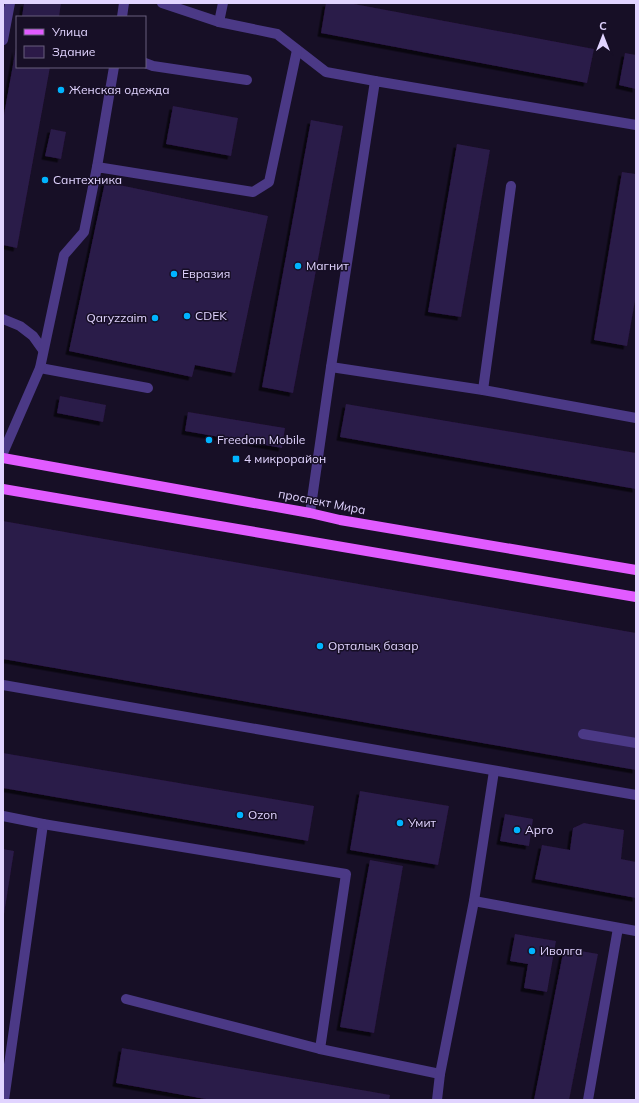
<svg xmlns="http://www.w3.org/2000/svg" width="639" height="1103" viewBox="0 0 639 1103" font-family="Mulish,sans-serif">
  <style>
    .building { fill: #2c1a48; filter: url(#shadow) }
    .lines { fill: none; stroke-linecap: round; stroke-linejoin: round }
    .minor { stroke: #4b3986; stroke-width: 10 }
    .major { stroke: #e15bff; stroke-width: 10 }
    .poi-dot { fill: #00b4ff; stroke: #170f26; stroke-width: 1.5 }
    .labels { text-anchor: middle; stroke-width: 3; stroke-linejoin: round; paint-order: stroke }
    .poi-label { font-size: 12px; fill: #e1d4ff; stroke: #170f26; text-anchor: start }
    .street-label { font-size: 12px; fill: #e1d4ff; stroke: #170f26 }
  </style>
  <defs>
    <filter id="shadow"><feDropShadow dx="-3.5" dy="3.5" stdDeviation="0" flood-color="#0009"/></filter>
  </defs>
  <rect width="100%" height="100%" fill="#170f26"/>
  <g class="building">
    <path d="M 24,3 L 61,3 L 59,17 L 22,17 Z"/>
    <path d="M 326,3 L 349,3 L 594,49 L 587,83 L 321,33 Z"/>
    <path d="M 16,48 L 17,67 L 50,67 L 17,248 L 3,245 L 3,120 Z"/>
    <path d="M 625,53 L 636,55 L 636,89 L 619,85 Z"/>
    <path d="M 173,106 L 238,118 L 231,156 L 166,144 Z"/>
    <path d="M 311,120 L 343,126 L 293,393 L 262,387 Z"/>
    <path d="M 51,129 L 66,132 L 61,159 L 45,156 Z"/>
    <path d="M 457,144 L 490,150 L 461,317 L 428,312 Z"/>
    <path d="M 622,172 L 636,174 L 636,295 L 627,346 L 594,340 Z"/>
    <path d="M 105,182 L 268,216 L 235,373 L 195,365 L 192,377 L 69,351 Z"/>
    <path d="M 60,396 L 106,405 L 103,422 L 57,413 Z"/>
    <path d="M 346,404 L 636,453 L 636,489 L 340,437 Z"/>
    <path d="M 188,412 L 285,428 L 282,448 L 185,431 Z"/>
    <path d="M 3,521 L 636,633 L 636,770 L 3,659 Z"/>
    <path d="M 3,753 L 314,806 L 308,841 L 3,788 Z"/>
    <path d="M 360,791 L 449,806 L 438,865 L 350,850 Z"/>
    <path d="M 505,814 L 533,819 L 529,846 L 500,841 Z"/>
    <path d="M 584,823 L 624,830 L 621,859 L 636,862 L 636,898 L 535,879 L 542,845 L 570,850 L 573,828 Z"/>
    <path d="M 3,849 L 14,851 L 4,914 L 3,914 Z"/>
    <path d="M 370,860 L 403,866 L 374,1033 L 340,1027 Z"/>
    <path d="M 515,934 L 556,941 L 547,992 L 524,988 L 528,964 L 510,961 Z"/>
    <path d="M 564,948 L 598,954 L 569,1100 L 534,1100 Z"/>
    <path d="M 122,1048 L 390,1095 L 389,1100 L 211,1100 L 116,1083 Z"/>
  </g>
  <g class="lines">
    <g class="minor">
      <path d="M 162,3 L 219,22"/>
      <path d="M 223,3 L 219,22 L 277,34 L 326,72 L 375,81"/>
      <path d="M 122,17 L 124,3"/>
      <path d="M 3,40 L 10,3"/>
      <path d="M 145,63 L 153,66 L 247,80"/>
      <path d="M 97,167 L 114,67"/>
      <path d="M 3,319 L 20,326 L 33,336 L 43,350"/>
      <path d="M 331,367 L 483,390 L 636,418"/>
      <path d="M 40,368 L 148,388"/>
      <path d="M 483,390 L 511,186"/>
      <path d="M 3,453 L 40,368 L 64,255 L 84,232 L 97,167 L 253,192 L 269,182 L 297,50"/>
      <path d="M 310,513 L 331,367 L 375,81 L 636,125"/>
      <path d="M 3,685 L 636,795"/>
      <path d="M 583,734 L 636,743"/>
      <path d="M 3,816 L 43,824 L 4,1100"/>
      <path d="M 43,824 L 346,874 L 320,1049 L 440,1074"/>
      <path d="M 474,901 L 636,931"/>
      <path d="M 126,999 L 320,1049"/>
      <path d="M 437,1100 L 440,1074 L 474,901 L 494,771"/>
      <path d="M 588,1100 L 618,928"/>
    </g>
    <g class="major">
      <path d="M 3,458 L 310,513 L 340,520 L 636,570"/>
      <path d="M 3,489 L 636,597"/>
    </g>
  </g>
  <g class="poi-dot">
    <circle cx="61" cy="90" r="4"/>
    <circle cx="45" cy="180" r="4"/>
    <circle cx="298" cy="266" r="4"/>
    <circle cx="174" cy="274" r="4"/>
    <circle cx="187" cy="316" r="4"/>
    <circle cx="155" cy="318" r="4"/>
    <circle cx="209" cy="440" r="4"/>
    <rect x="232" y="455" width="8" height="8" rx="2"/>
    <circle cx="320" cy="646" r="4"/>
    <circle cx="240" cy="815" r="4"/>
    <circle cx="400" cy="823" r="4"/>
    <circle cx="517" cy="830" r="4"/>
    <circle cx="532" cy="951" r="4"/>
  </g>
  <g class="labels">
    <g class="poi-label">
      <text x="69" y="94">Женская одежда</text>
      <text x="53" y="184">Сантехника</text>
      <text x="306" y="270">Магнит</text>
      <text x="182" y="278">Евразия</text>
      <text x="195" y="320">CDEK</text>
      <text x="147" y="322" text-anchor="end">Qaryzzaim</text>
      <text x="217" y="444">Freedom Mobile</text>
      <text x="244" y="463">4 микрорайон</text>
      <text x="328" y="650">Орталық базар</text>
      <text x="248" y="819">Ozon</text>
      <text x="408" y="827">Умит</text>
      <text x="525" y="834">Арго</text>
      <text x="540" y="955">Иволга</text>
    </g>
    <g class="street-label">
      <text transform="translate(322 502) rotate(11)" y="4">проспект Мира</text>
    </g>
  </g>
  <rect width="639" height="1103" fill="none" stroke="#e1d4ff" stroke-width="8"/>
  <rect x="16" y="16" width="130" height="52" fill="#170f26" stroke="#685e7d"/>
  <rect x="24" y="29" width="20" height="6" fill="#e15bff" stroke="#685e7d"/>
  <text x="52" y="36" font-size="12" fill="#e1d4ff">Улица</text>
  <rect x="24" y="46" width="20" height="12" fill="#2c1a48" stroke="#685e7d"/>
  <text x="52" y="56" font-size="12" fill="#e1d4ff">Здание</text>
  <g transform="translate(603 36)" stroke="#170f26" stroke-width="3" paint-order="stroke">
  <path d="M0-3L7 15L0 10L-7 15Z" fill="#e1d4ff"/>
  <text y="-6" font-size="11" font-weight="bold" text-anchor="middle" fill="#e1d4ff">С</text>
  </g>
</svg>
